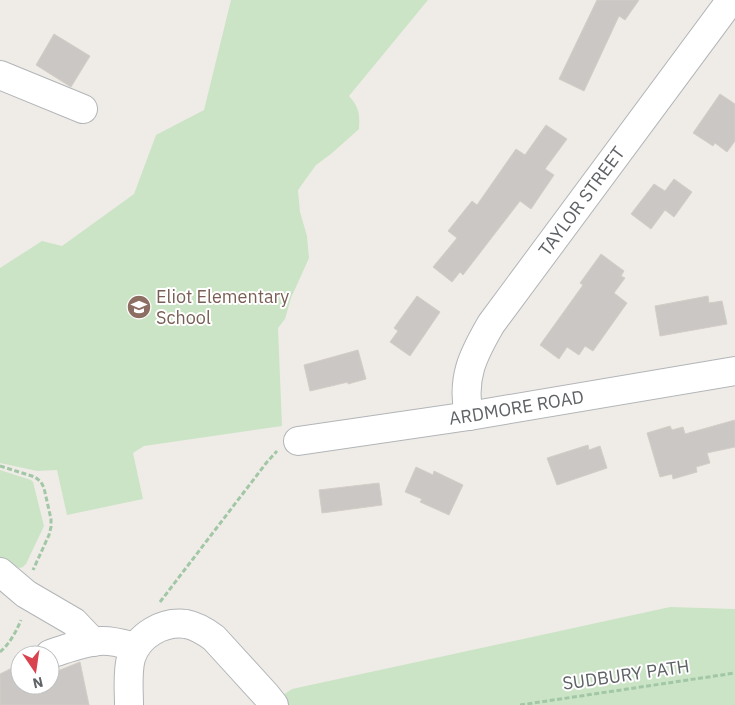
<svg xmlns="http://www.w3.org/2000/svg" width="735" height="705" viewBox="0 0 735 705" font-family="'IBM Plex Sans',sans-serif">
  <style>
    .green { fill: #cbe4c6 }
    .building { fill: #cbc7c4; stroke: #d3cdc6 }
    .lines { fill: none; stroke-linecap: round; stroke-linejoin: round }
    .minor-casing { stroke: #b2b5b8; stroke-width: 30 }
    .path { stroke: #a2c7a6; stroke-width: 3; stroke-dasharray: 5 2.5; stroke-linecap: butt }
    .minor { stroke: #fff; stroke-width: 28 }
    .labels { text-anchor: middle; stroke-width: 4; stroke-linejoin: round; paint-order: stroke }
    .street-label { font-size: 18px; fill: #5f6366; stroke: #fff }
    .education-label { font-size: 18px; fill: #785e54; stroke: #fff; text-anchor: start }
  </style>
  <rect width="100%" height="100%" fill="#efece7"/>
  <g class="green">
    <path d="M 231,0 L 428,0 L 349,96 C 359,107 360,114 359,129 L 331,154 L 316,165 L 298,190 L 300,212 L 307,236 L 309,258 L 291,298 L 285,319 L 278,328 L 282,426 L 144,446 L 133,453 L 143,499 L 67,515 L 57,470 L 37,471 L 0,463 L 0,268 L 42,241 L 62,246 L 134,194 L 156,135 L 204,110 Z"/>
    <path d="M 0,470 L 31,480 L 33,482 L 44,526 L 26,564 L 23,567 L 20,568 L 0,562 Z"/>
    <path d="M 670,607 L 735,609 L 735,705 L 268,705 L 292,689 Z"/>
  </g>
  <g class="building">
    <path d="M 597,0 L 639,0 L 625,20 L 619,16 L 584,91 L 559,79 Z"/>
    <path d="M 54,34 L 90,56 L 71,87 L 36,65 Z"/>
    <path d="M 720,94 L 735,104 L 735,141 L 727,152 L 715,143 L 713,146 L 693,133 Z"/>
    <path d="M 546,125 L 567,139 L 545,169 L 554,175 L 531,209 L 520,201 L 463,275 L 460,272 L 452,282 L 433,267 L 457,238 L 448,231 L 472,201 L 477,205 L 516,149 L 525,155 Z"/>
    <path d="M 674,179 L 692,192 L 674,217 L 665,210 L 651,229 L 631,214 L 654,184 L 665,191 Z"/>
    <path d="M 601,254 L 624,271 L 621,276 L 625,278 L 614,293 L 627,303 L 593,351 L 585,346 L 579,355 L 567,347 L 559,359 L 540,345 L 583,285 L 580,283 Z"/>
    <path d="M 417,296 L 440,312 L 410,356 L 390,342 L 398,331 L 394,328 Z"/>
    <path d="M 708,296 L 709,303 L 722,301 L 727,324 L 660,336 L 655,306 Z"/>
    <path d="M 358,350 L 366,379 L 348,384 L 348,382 L 310,391 L 304,365 Z"/>
    <path d="M 735,420 L 735,447 L 707,453 L 710,463 L 696,467 L 697,472 L 673,479 L 672,474 L 660,477 L 647,433 L 670,426 L 672,430 L 683,427 L 685,434 Z"/>
    <path d="M 588,445 L 589,450 L 600,446 L 607,468 L 557,485 L 547,458 Z"/>
    <path d="M 416,467 L 433,475 L 434,471 L 463,485 L 449,515 L 420,502 L 422,499 L 405,492 Z"/>
    <path d="M 379,483 L 382,505 L 322,513 L 319,490 Z"/>
    <path d="M 80,662 L 89,705 L 0,705 L 0,674 L 20,664 L 20,686 L 50,685 L 50,674 Z"/>
  </g>
  <g class="lines">
    <g class="minor-casing">
      <g id="minor">
        <path d="M 0,75 L 83,109"/>
        <path id="s1" d="M 469,416 C 461,378 473,355 491,324 L 731,0"/>
        <path id="s2" d="M 298,441 L 469,416 L 735,371"/>
        <path d="M 0,572 L 26,594 L 74,622 L 93,642"/>
        <path d="M 50,654 C 66,649 83,642 100,641 C 112,640 124,644 135,647"/>
        <path d="M 129,705 C 129,690 127,673 131,658 C 138,635 163,621 186,624 C 197,626 206,632 214,638 L 266,695 L 274,705"/>
      </g>
    </g>
    <g class="path">
      <path d="M 0,466 L 35,477 L 41,482 L 44,488 L 51,519 L 51,527 L 49,535 L 33,570"/>
      <path d="M 160,602 L 267,462 L 277,451"/>
      <path d="M 0,652 C 10,643 16,632 21,620"/>
      <path d="M 520,705 L 735,673"/>
    </g>
    <use href="#minor" class="minor"/>
  </g>
  <defs>
    <g id="school-disc" transform="scale(1.25)"><circle r="9.5" fill="#8d6e63" stroke="#fff"/><path d="M0-5L7-2L0 1L-7-2ZM-4 1L0 2.5L4 1V4Q0 6-4 4Z" fill="#fff"/></g>
  </defs>
  <g fill-rule="evenodd">
    <use href="#school-disc" x="139" y="307"/>
  </g>
  <g class="labels">
    <g class="street-label">
      <text dy="6" stroke="none"><textPath href="#s1" startOffset="250">TAYLOR STREET</textPath></text>
      <text dy="6" stroke="none"><textPath href="#s2" startOffset="221">ARDMORE ROAD</textPath></text>
      <text transform="translate(626 675) rotate(-8)" y="6">SUDBURY PATH</text>
    </g>
    <g class="education-label">
      <text x="156" y="303">Eliot Elementary<tspan x="156" dy="21">School</tspan></text>
    </g>
  </g>
  <g transform="translate(35 670) rotate(167)"><circle r="24" fill="#ffffff" stroke="#bfc1c2"/>
  <path d="M0-4L9 19L0 12L-9 19Z" fill="#d9434f"/>
  <text y="-8" font-size="14" font-weight="bold" text-anchor="middle" fill="#5f6366">N</text>
  </g>
</svg>
